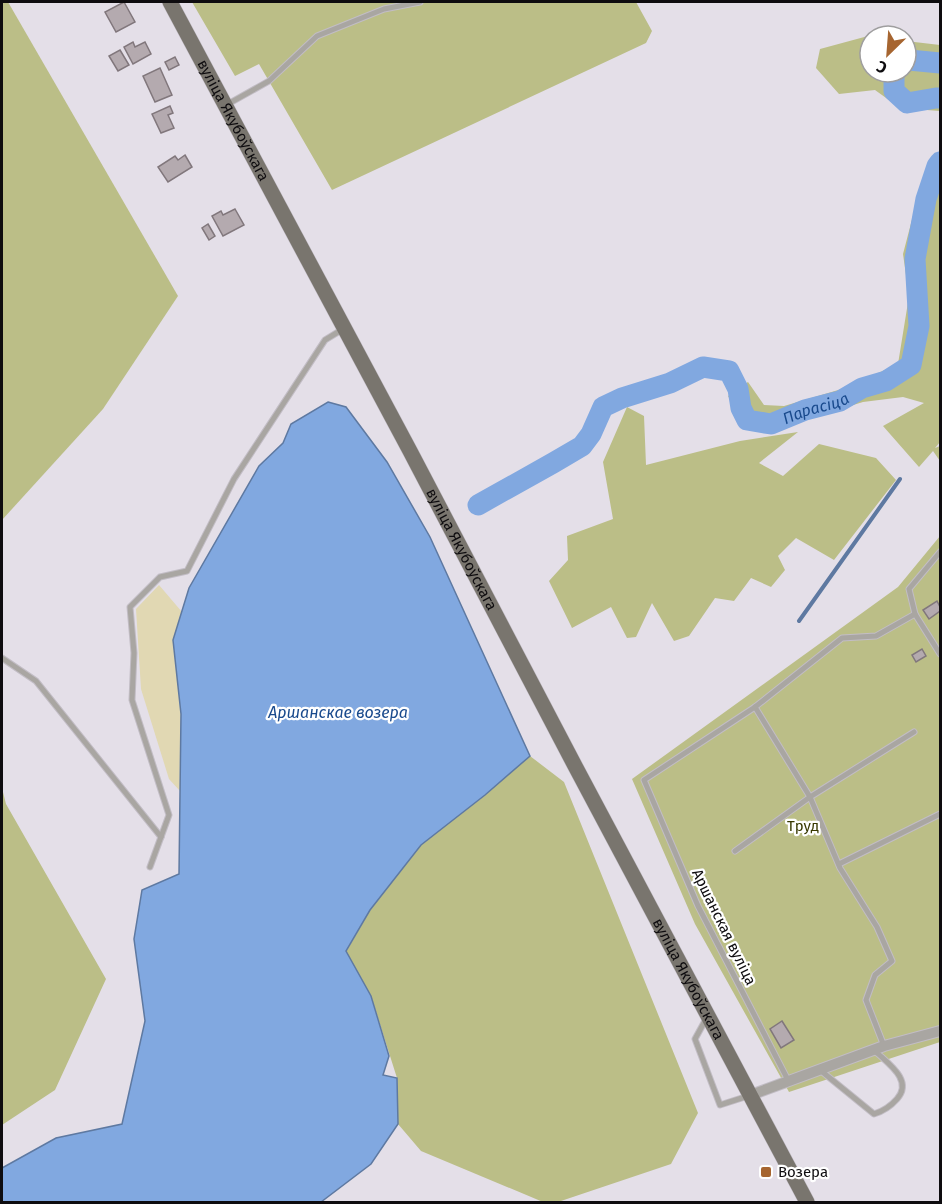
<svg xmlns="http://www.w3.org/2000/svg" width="942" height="1204" viewBox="0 0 942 1204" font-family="'Fira Sans',sans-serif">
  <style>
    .green { fill: #bbbe87 }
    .sand { fill: #e1d8b3 }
    .water { fill: #81a8e0; stroke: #5e79a1; stroke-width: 1.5 }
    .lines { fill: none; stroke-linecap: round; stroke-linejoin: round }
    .stream { stroke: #5e79a1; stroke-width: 4 }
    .river { stroke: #81a8e0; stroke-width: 21 }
    .building { fill: #b4aaaf; stroke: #81777c; stroke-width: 1.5 }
    .lane-casing { stroke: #c2bdc5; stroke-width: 7 }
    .street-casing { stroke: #c2bdc5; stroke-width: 12 }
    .primary-casing { stroke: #c2bdc5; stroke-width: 16 }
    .lane { stroke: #a9a6a2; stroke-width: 5 }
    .street { stroke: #a9a6a2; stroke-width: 10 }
    .primary { stroke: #79756e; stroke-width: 15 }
    .poi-dot { fill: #a66530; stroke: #fff; stroke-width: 2 }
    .labels { text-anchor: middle; stroke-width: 4.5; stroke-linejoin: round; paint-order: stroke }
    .street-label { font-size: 15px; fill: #0e0c0f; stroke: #fff }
    .park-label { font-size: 15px; fill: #383900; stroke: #fff }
    .poi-label { font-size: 15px; fill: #0e0c0f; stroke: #fff; text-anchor: start }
    .water-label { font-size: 16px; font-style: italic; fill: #194a8d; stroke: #fff }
  </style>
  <rect width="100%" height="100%" fill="#e4dfe8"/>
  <g class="green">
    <path d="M 2,2 L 8,2 L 178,296 L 103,409 L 2,520 Z"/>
    <path d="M 192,2 L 636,2 L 652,31 L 646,43 L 332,190 L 259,64 L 235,76 Z"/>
    <path d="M 868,36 L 870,36 L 870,72 L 906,72 L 906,41 L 940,45 L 940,111 L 900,108 L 875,90 L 839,94 L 816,68 L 820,49 Z"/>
    <path d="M 940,173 L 940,442 L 935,448 L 940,446 L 940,461 L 933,451 L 919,467 L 883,426 L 924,403 L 903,397 L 863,402 L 776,429 L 745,425 L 728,396 L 748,382 L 764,405 L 784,406 L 845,388 L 898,364 L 909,296 L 903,254 L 921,185 L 937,178 Z"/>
    <path d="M 627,407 L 644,416 L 646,465 L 740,441 L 798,432 L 759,463 L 783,476 L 819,444 L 876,458 L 896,480 L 834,560 L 796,538 L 778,556 L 785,570 L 771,587 L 751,578 L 734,601 L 715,598 L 689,636 L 674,641 L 652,603 L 636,637 L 627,638 L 611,607 L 572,628 L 549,581 L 568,560 L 567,536 L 613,519 L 603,462 Z"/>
    <path d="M 940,536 L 940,1042 L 789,1092 L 695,924 L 632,779 L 898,587 Z"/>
    <path d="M 530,756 L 564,782 L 698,1113 L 671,1164 L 558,1202 L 543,1202 L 421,1151 L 398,1124 L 397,1078 L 371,996 L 346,952 L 370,910 L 421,845 L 485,795 Z"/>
    <path d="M 2,788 L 6,804 L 106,979 L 55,1090 L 2,1125 Z"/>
  </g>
  <path class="sand" d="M 159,585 L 182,612 L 173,640 L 181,714 L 180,791 L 169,779 L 141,689 L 136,609 Z"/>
  <path class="water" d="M 328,402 L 346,407 L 387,462 L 430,537 L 530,756 L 485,795 L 421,845 L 370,910 L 346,951 L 371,996 L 389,1056 L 383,1075 L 397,1078 L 398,1124 L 371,1164 L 321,1202 L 2,1202 L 2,1168 L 56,1138 L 122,1124 L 145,1021 L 134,939 L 142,890 L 179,874 L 181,714 L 173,640 L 189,588 L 259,466 L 283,443 L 291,424 Z"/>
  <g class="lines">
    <path class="stream" d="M 799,621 L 900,479"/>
    <g class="river">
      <path d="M 906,62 L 909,60 L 940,63"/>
      <path d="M 894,72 L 894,91 L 907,103 L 936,98 L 940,98"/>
      <path id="s1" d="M 478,505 L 553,463 L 582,446 L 591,434 L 603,407 L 622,398 L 670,383 L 703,367 L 729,371 L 738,389 L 741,408 L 747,420 L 771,424 L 805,410 L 840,401 L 862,388 L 886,381 L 911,365 L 919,326 L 915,259 L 926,199 L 937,166 L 940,162"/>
    </g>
  </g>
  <g class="building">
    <path d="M 124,2 L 135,22 L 116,32 L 105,12 Z"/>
    <path d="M 133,42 L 135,47 L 145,42 L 151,54 L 133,64 L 124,47 Z"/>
    <path d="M 120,50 L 129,65 L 118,71 L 109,56 Z"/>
    <path d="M 175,57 L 179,65 L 169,70 L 165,62 Z"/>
    <path d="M 160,68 L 172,95 L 155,102 L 143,76 Z"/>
    <path d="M 170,106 L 173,113 L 168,115 L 174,128 L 161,133 L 152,114 Z"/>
    <path d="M 185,155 L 192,167 L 168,182 L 158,167 L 175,156 L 178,160 Z"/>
    <path d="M 235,209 L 244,225 L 223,236 L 212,216 L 221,211 L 223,215 Z"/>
    <path d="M 208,224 L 215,236 L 209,240 L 202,228 Z"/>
    <path d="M 937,601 L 940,607 L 940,611 L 929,619 L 923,610 Z"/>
    <path d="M 922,649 L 926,656 L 916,662 L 912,655 Z"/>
    <path d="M 782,1021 L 794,1040 L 781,1048 L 770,1029 Z"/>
  </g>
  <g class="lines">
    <g class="lane-casing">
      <g id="lane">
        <path d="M 228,104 L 269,81 L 317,36 L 384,9 L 420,2"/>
        <path d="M 940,552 L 909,589 L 915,614 L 940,654"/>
        <path d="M 2,658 L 36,681 L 161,837"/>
        <path d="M 755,707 L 810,797 L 840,868 L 877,927 L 892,961 L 875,975 L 866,1000 L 884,1046"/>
        <path d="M 735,851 L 810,797 L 914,732"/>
        <path d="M 839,864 L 940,814"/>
        <path d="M 150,867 L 169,815 L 132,700 L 134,653 L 130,607 L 160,577 L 187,571 L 234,479 L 325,340 L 343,329"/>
        <path d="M 706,1019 L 695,1039 L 720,1105 L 748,1096"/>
        <path d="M 820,1070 L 874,1114 C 884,1111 890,1107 897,1099 C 914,1080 887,1063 874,1050"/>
        <path d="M 789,1082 L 698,906 L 644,780 L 755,707 L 842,638 L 876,636 L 915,614"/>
      </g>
    </g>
    <g class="street-casing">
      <path id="street" d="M 751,1095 L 884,1046 L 940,1031"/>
    </g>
    <g class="primary-casing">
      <g id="primary">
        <path id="s2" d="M 170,2 L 410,451 L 574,764 L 807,1202"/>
      </g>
    </g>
    <use href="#lane" class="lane"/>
    <use href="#street" class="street"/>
    <use href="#primary" class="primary"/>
  </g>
  <rect class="poi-dot" x="760" y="1166" width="12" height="12" rx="3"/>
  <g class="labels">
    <g class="street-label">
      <text dy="5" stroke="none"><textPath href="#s2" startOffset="134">вуліца Якубоўскага</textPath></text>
      <text dy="5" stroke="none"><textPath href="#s2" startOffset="620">вуліца Якубоўскага</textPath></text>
      <text transform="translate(724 927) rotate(64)" y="5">Аршанская вуліца</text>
      <text dy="5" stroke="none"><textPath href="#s2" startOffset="1106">вуліца Якубоўскага</textPath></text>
    </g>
    <g class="park-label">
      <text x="803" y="831">Труд</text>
    </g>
    <g class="poi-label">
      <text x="778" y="1177">Возера</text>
    </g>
    <g class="water-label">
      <text dy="6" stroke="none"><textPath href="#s1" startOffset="423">Парасіца</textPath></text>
      <text x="338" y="718">Аршанскае возера</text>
    </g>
  </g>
  <rect width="942" height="1204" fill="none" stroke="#0e0c0f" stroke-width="6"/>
  <g transform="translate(888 54) rotate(205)"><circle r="28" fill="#ffffff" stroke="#9f9e9f" stroke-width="1.5"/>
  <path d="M0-4.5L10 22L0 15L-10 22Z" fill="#a66530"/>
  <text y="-9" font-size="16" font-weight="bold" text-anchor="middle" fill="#0e0c0f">С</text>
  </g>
</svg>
